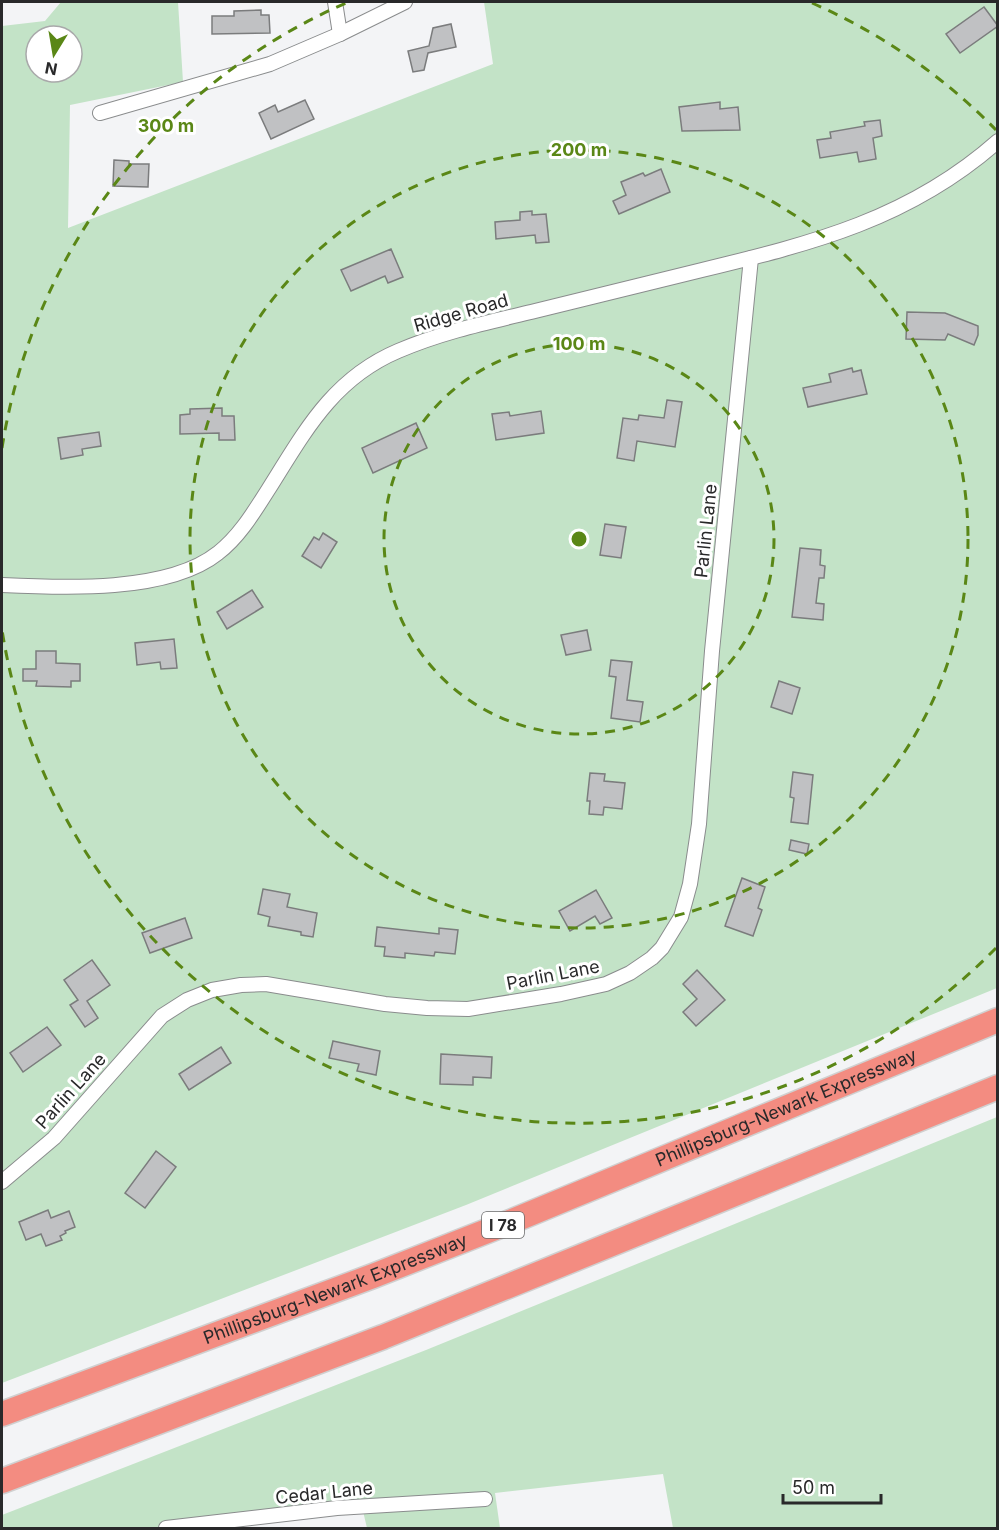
<svg xmlns="http://www.w3.org/2000/svg" width="999" height="1530" viewBox="0 0 999 1530" font-family="Inter,sans-serif">
  <style>
    .green { fill: #c3e3c7; fill-rule: evenodd }
    .building { fill: #c0c1c3; stroke: #7b7c7d; stroke-width: 1.5 }
    .lines { fill: none; stroke-linecap: round; stroke-linejoin: round }
    .minor-casing { stroke: #8a8c8d; stroke-width: 16 }
    .motorway-casing { stroke: #d0d0d0; stroke-width: 27 }
    .minor { stroke: #fff; stroke-width: 14 }
    .motorway { stroke: #f38c81; stroke-width: 24 }
    .ring { fill: none; stroke: #5a8716; stroke-width: 3; stroke-dasharray: 10 8 }
    .labels { text-anchor: middle; stroke-width: 6; stroke-linejoin: round; paint-order: stroke }
    .shield { fill: #fff; stroke: #69696a; stroke-width: 1.5 }
    .shield-label { font-size: 16px; font-weight: bold; fill: #29292a }
    .street-label { font-size: 18px; fill: #29292a; stroke: #fff }
    .centre { fill: #5a8716; stroke: #fff; stroke-width: 3 }
    .ring-label { font-size: 18px; text-anchor: middle; font-weight: bold; fill: #5a8716; stroke: #fff; stroke-width: 6; stroke-linejoin: round; paint-order: stroke }
  </style>
  <rect width="100%" height="100%" fill="#f3f4f6"/>
  <g class="green">
    <path d="M 61,2 L 178,2 L 183,82 L 70,105 L 68,228 L 493,64 L 484,2 L 997,2 L 997,988 L 466,1205 L 2,1383 L 2,26 L 45,21 ZM 36,36 L 72,36 L 72,72 L 36,72 Z"/>
    <path d="M 997,1117 L 997,1528 L 673,1528 L 663,1474 L 495,1493 L 500,1528 L 367,1528 L 362,1507 L 210,1528 L 2,1528 L 2,1515 L 426,1350 Z"/>
  </g>
  <g class="building">
    <path d="M 984,7 L 998,26 L 960,53 L 946,34 Z"/>
    <path d="M 261,10 L 261,15 L 269,15 L 270,33 L 212,34 L 212,16 L 234,16 L 234,11 Z"/>
    <path d="M 451,24 L 456,47 L 428,53 L 424,70 L 413,72 L 408,51 L 429,46 L 433,28 Z"/>
    <path d="M 305,100 L 314,119 L 271,139 L 259,113 L 275,105 L 278,112 Z"/>
    <path d="M 720,102 L 720,109 L 738,107 L 740,130 L 682,131 L 679,107 Z"/>
    <path d="M 880,120 L 882,136 L 873,138 L 876,159 L 859,162 L 857,152 L 820,158 L 817,140 L 831,138 L 830,132 L 865,126 L 864,122 Z"/>
    <path d="M 114,160 L 129,161 L 129,164 L 149,164 L 148,187 L 113,186 Z"/>
    <path d="M 661,169 L 670,192 L 619,214 L 613,201 L 626,195 L 621,182 L 643,173 L 645,176 Z"/>
    <path d="M 532,211 L 532,215 L 546,214 L 549,242 L 536,243 L 535,235 L 496,239 L 495,222 L 520,220 L 520,212 Z"/>
    <path d="M 391,249 L 403,277 L 388,283 L 385,276 L 351,291 L 341,270 Z"/>
    <path d="M 907,312 L 945,313 L 978,326 L 978,335 L 974,345 L 948,334 L 945,340 L 906,339 Z"/>
    <path d="M 852,368 L 853,372 L 861,370 L 867,394 L 808,407 L 803,388 L 831,382 L 829,374 Z"/>
    <path d="M 667,400 L 682,402 L 675,447 L 637,441 L 634,461 L 617,458 L 623,418 L 638,420 L 639,415 L 664,418 Z"/>
    <path d="M 222,408 L 222,416 L 234,416 L 235,440 L 219,440 L 219,433 L 180,434 L 180,415 L 190,414 L 190,409 Z"/>
    <path d="M 541,411 L 544,433 L 496,440 L 492,414 L 509,412 L 510,416 Z"/>
    <path d="M 416,423 L 427,448 L 373,473 L 362,448 Z"/>
    <path d="M 99,432 L 101,446 L 82,449 L 83,455 L 61,459 L 58,438 Z"/>
    <path d="M 605,524 L 626,527 L 621,558 L 600,555 Z"/>
    <path d="M 323,533 L 337,542 L 321,568 L 302,556 L 314,537 L 319,540 Z"/>
    <path d="M 800,548 L 821,550 L 820,565 L 825,566 L 824,578 L 819,578 L 816,603 L 824,604 L 823,620 L 792,617 Z"/>
    <path d="M 252,590 L 263,607 L 227,629 L 217,612 Z"/>
    <path d="M 587,630 L 591,650 L 566,655 L 561,635 Z"/>
    <path d="M 174,639 L 177,668 L 161,669 L 160,662 L 137,665 L 135,643 Z"/>
    <path d="M 36,651 L 56,651 L 56,663 L 80,664 L 80,681 L 71,681 L 71,687 L 36,686 L 37,681 L 23,681 L 23,669 L 36,669 Z"/>
    <path d="M 611,660 L 632,662 L 627,700 L 643,702 L 640,722 L 611,718 L 616,677 L 609,676 Z"/>
    <path d="M 779,681 L 800,688 L 792,714 L 771,707 Z"/>
    <path d="M 793,772 L 813,775 L 808,824 L 791,822 L 794,798 L 790,797 Z"/>
    <path d="M 590,773 L 605,774 L 604,781 L 625,783 L 622,809 L 604,807 L 603,815 L 589,814 L 590,801 L 587,801 Z"/>
    <path d="M 791,840 L 809,844 L 807,854 L 789,850 Z"/>
    <path d="M 742,878 L 765,887 L 758,908 L 762,910 L 753,936 L 725,926 Z"/>
    <path d="M 263,889 L 290,894 L 287,907 L 317,913 L 313,937 L 301,935 L 301,932 L 268,926 L 270,917 L 258,914 Z"/>
    <path d="M 596,890 L 612,918 L 600,924 L 595,916 L 570,931 L 559,911 Z"/>
    <path d="M 185,918 L 192,938 L 150,953 L 142,933 Z"/>
    <path d="M 377,927 L 439,934 L 439,928 L 458,930 L 455,954 L 435,952 L 434,956 L 405,953 L 405,958 L 384,956 L 385,947 L 375,946 Z"/>
    <path d="M 92,960 L 110,985 L 87,1001 L 98,1018 L 85,1027 L 70,1005 L 78,1000 L 64,980 Z"/>
    <path d="M 697,970 L 725,1000 L 696,1026 L 683,1012 L 697,999 L 683,984 Z"/>
    <path d="M 47,1027 L 61,1045 L 23,1072 L 10,1053 Z"/>
    <path d="M 333,1041 L 380,1051 L 376,1075 L 357,1071 L 359,1064 L 329,1058 Z"/>
    <path d="M 221,1047 L 231,1063 L 189,1090 L 179,1074 Z"/>
    <path d="M 441,1054 L 492,1057 L 491,1078 L 473,1077 L 473,1085 L 440,1084 Z"/>
    <path d="M 156,1151 L 176,1167 L 145,1208 L 125,1193 Z"/>
    <path d="M 48,1210 L 51,1218 L 69,1211 L 75,1227 L 65,1231 L 66,1233 L 60,1236 L 62,1240 L 46,1246 L 41,1234 L 26,1240 L 19,1222 Z"/>
  </g>
  <g class="lines">
    <g class="minor-casing">
      <g id="minor">
        <path d="M 335,2 L 340,34"/>
        <path d="M 100,113 L 270,64 L 340,34 L 405,2"/>
        <path d="M 2,585 C 63,588 168,593 218,553 C 239,537 254,512 268,490 C 304,433 332,379 398,351 C 442,332 489,322 535,311 C 591,297 647,283 702,270 C 813,243 910,219 998,141"/>
        <path d="M 2,1182 L 54,1138 L 162,1016 L 187,1000 L 212,990 L 241,985 L 266,984 L 385,1004 L 427,1008 L 468,1009 L 561,994 L 606,984 L 630,973 L 652,958 L 662,948 L 681,917 L 690,884 L 699,824 L 712,651 L 751,258"/>
        <path d="M 166,1528 L 337,1508 L 485,1499"/>
      </g>
    </g>
    <g class="motorway-casing">
      <g id="motorway">
        <path id="s1" d="M 2,1414 L 373,1276 L 510,1222 L 998,1020"/>
        <path d="M 2,1481 L 383,1337 L 998,1087"/>
      </g>
    </g>
    <use href="#minor" class="minor"/>
    <use href="#motorway" class="motorway"/>
  </g>
  <g class="ring">
    <circle cx="579" cy="539" r="195"/>
    <circle cx="579" cy="539" r="389"/>
    <path d="M996 948A584 584 0 0 1 2 630M2 448A584 584 0 0 1 346 3M812 3A584 584 0 0 1 996 130"/>
  </g>
  <g class="labels">
    <rect class="shield" x="482" y="1212" width="42" height="26" rx="4.5"/>
    <g class="shield-label">
      <text x="503" y="1231">I 78</text>
    </g>
    <g class="street-label">
      <text transform="translate(461 313) rotate(-16)" y="6">Ridge Road</text>
      <text transform="translate(706 531) rotate(-84)" y="6">Parlin Lane</text>
      <text transform="translate(553 975) rotate(-11)" y="6">Parlin Lane</text>
      <text transform="translate(71 1091) rotate(-48)" y="6">Parlin Lane</text>
      <text dy="6" stroke="none"><textPath href="#s1" startOffset="842">Phillipsburg-Newark Expressway</textPath></text>
      <text dy="6" stroke="none"><textPath href="#s1" startOffset="356">Phillipsburg-Newark Expressway</textPath></text>
      <text transform="translate(324 1493) rotate(-6)" y="6">Cedar Lane</text>
    </g>
  </g>
  <circle cx="579" cy="539" r="9" class="centre"/>
  <g class="ring-label">
    <text x="166" y="132">300 m</text>
    <text x="579" y="156">200 m</text>
    <text x="579" y="350">100 m</text>
  </g>
  <rect width="999" height="1530" fill="none" stroke="#29292a" stroke-width="6"/>
  <g transform="translate(54 54) rotate(191)"><circle r="28" fill="#ffffff" stroke="#a9a9aa" stroke-width="1.5"/>
  <path d="M0-4.5L10 22L0 15L-10 22Z" fill="#5a8716"/>
  <text y="-9" font-size="16" font-weight="bold" text-anchor="middle" fill="#29292a">N</text>
  </g>
  <path d="M783 1494v9h98v-9" fill="none" stroke="#29292a" stroke-width="3"/>
  <text x="792" y="1494" font-size="18" fill="#29292a" stroke="#ffffff" stroke-width="4.5" paint-order="stroke">50 m</text>
</svg>
